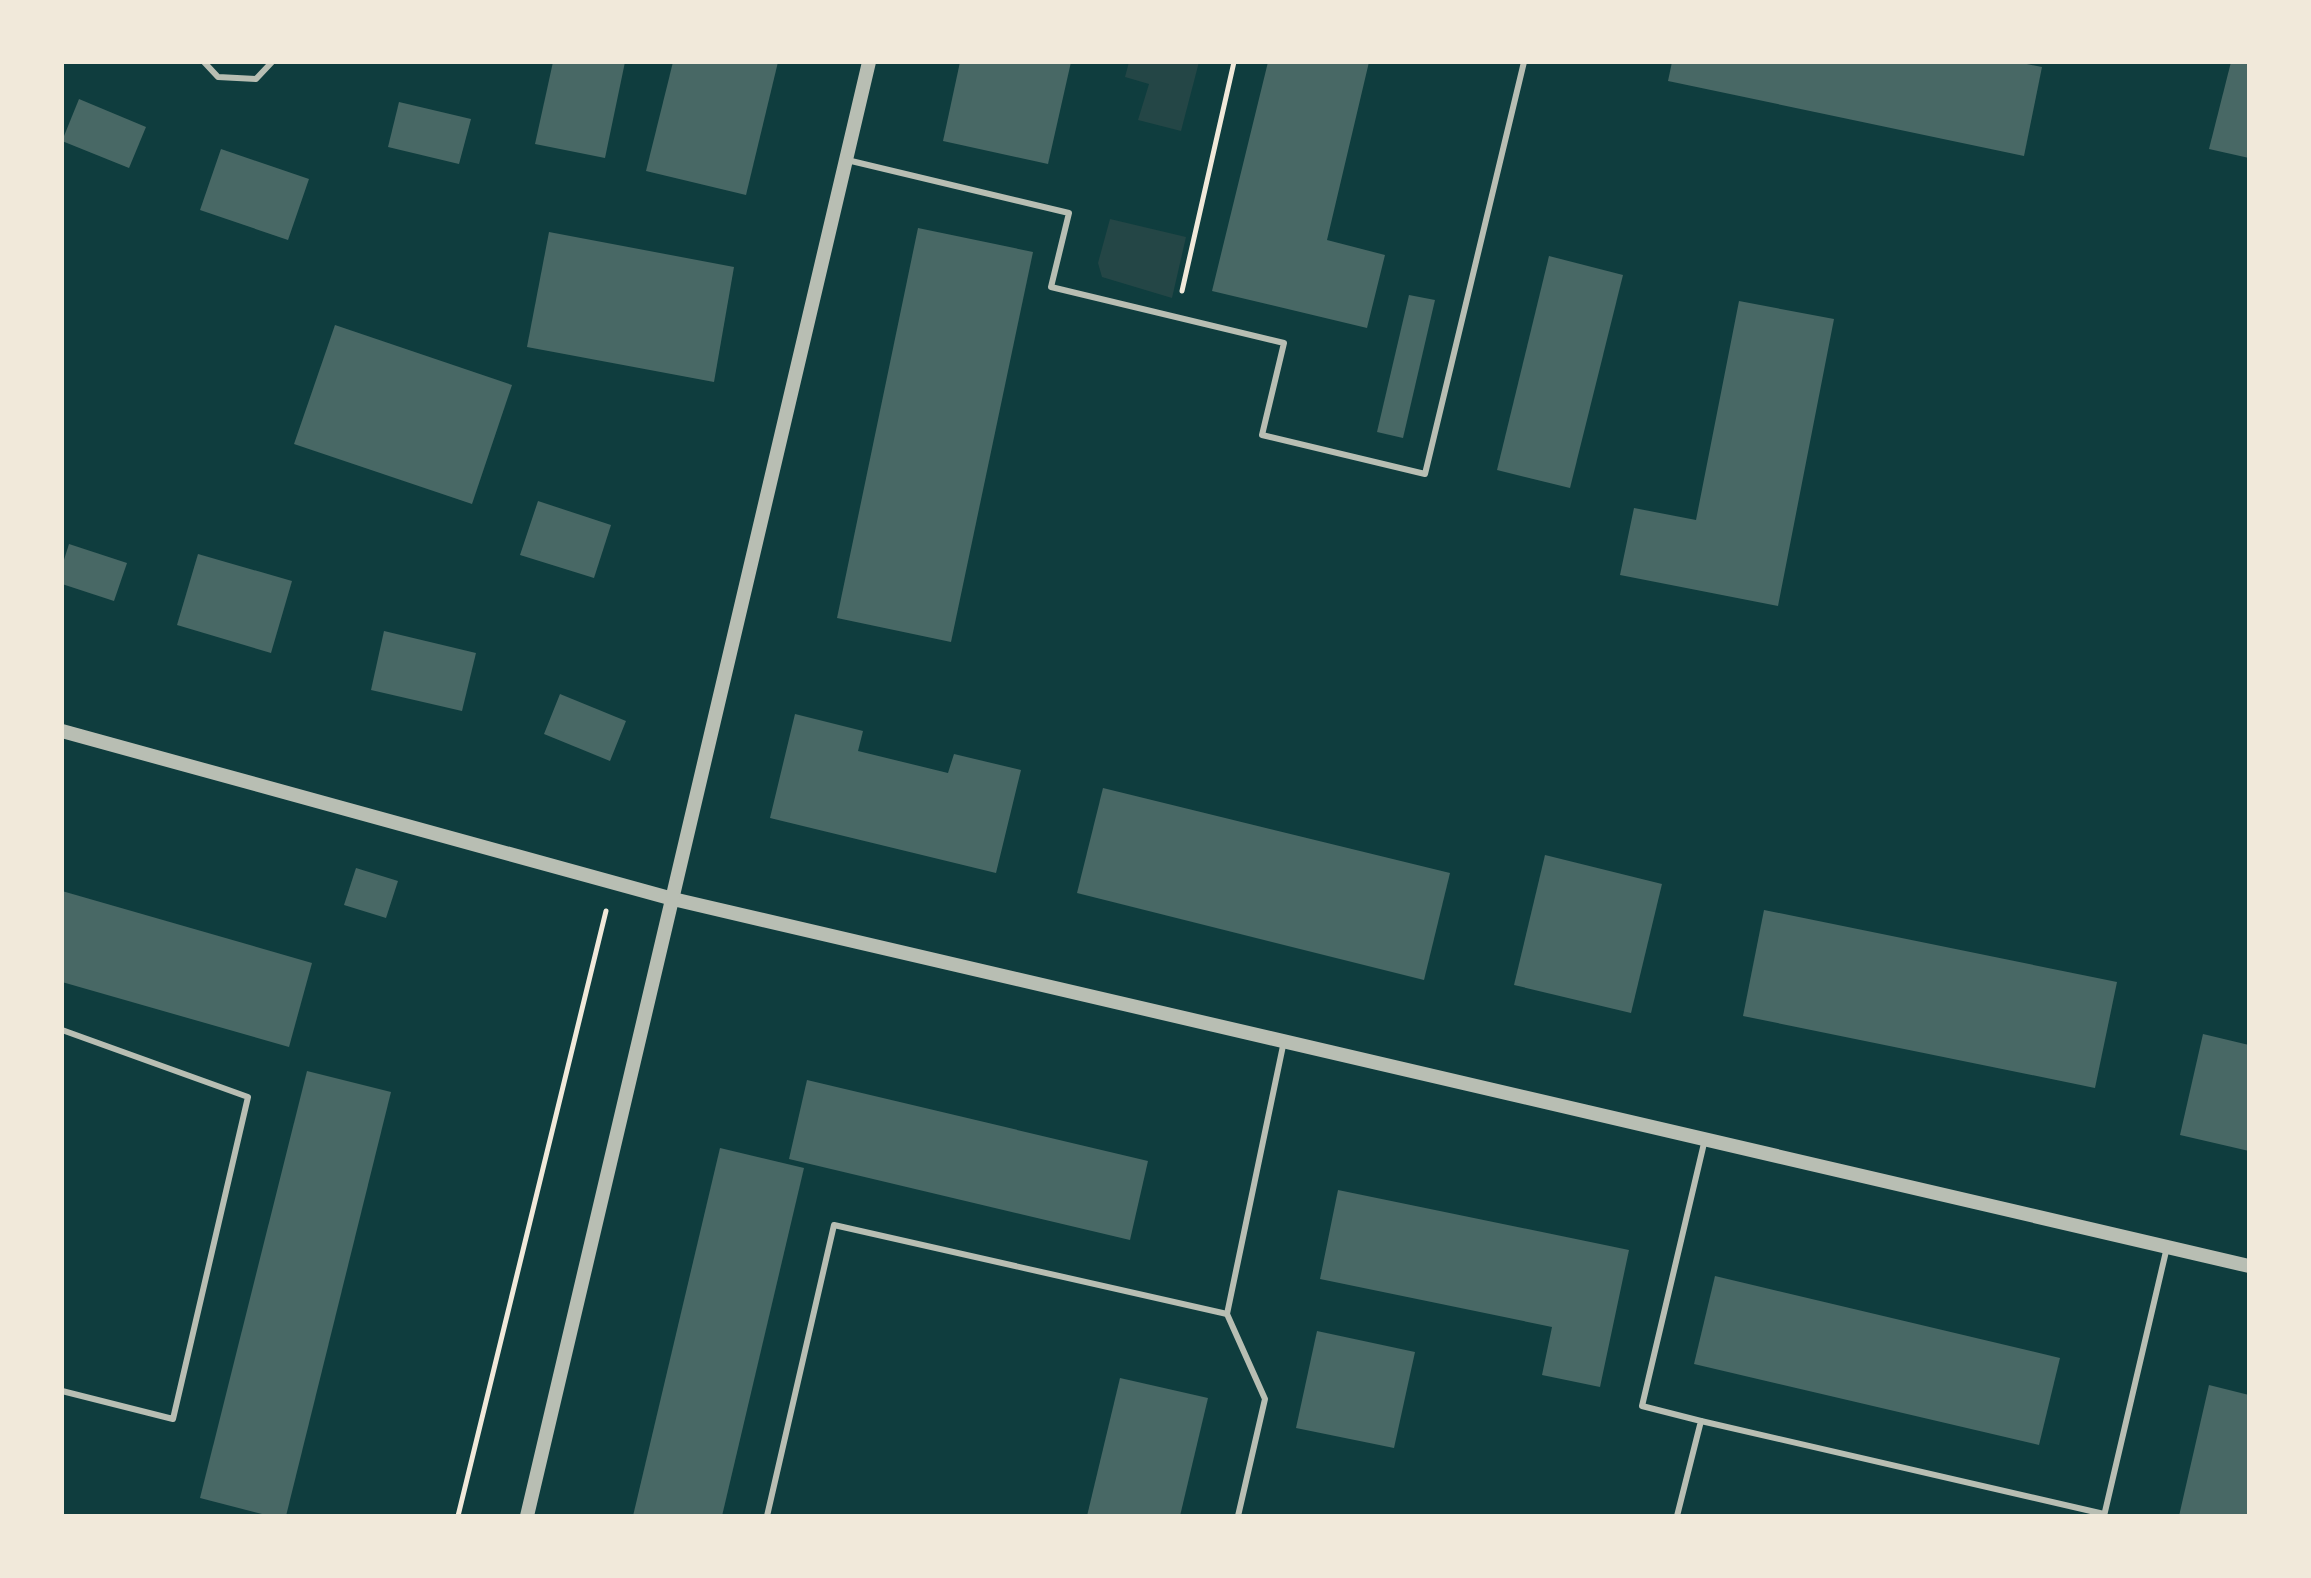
<svg xmlns="http://www.w3.org/2000/svg" width="2311" height="1578" viewBox="0 0 2311 1578" font-family="Raleway,sans-serif">
  <style>
    .green { fill: #244646 }
    .building { fill: #486865 }
    .lines { fill: none; stroke-linecap: round; stroke-linejoin: round }
    .path { stroke: #f1e9da; stroke-width: 5 }
    .service { stroke: #b8beb3; stroke-width: 6 }
    .tertiary { stroke: #b8beb3; stroke-width: 14 }
  </style>
  <rect width="100%" height="100%" fill="#0f3d3e"/>
  <g class="green">
    <path d="M 1129,62 L 1199,62 L 1181,131 L 1138,120 L 1149,84 L 1125,77 Z"/>
    <path d="M 1110,219 L 1186,237 L 1172,298 L 1102,277 L 1098,263 Z"/>
  </g>
  <g class="building">
    <path d="M 553,62 L 625,62 L 605,158 L 535,144 Z"/>
    <path d="M 673,62 L 778,62 L 746,195 L 646,171 Z"/>
    <path d="M 960,62 L 1071,62 L 1048,164 L 943,141 Z"/>
    <path d="M 1268,62 L 1369,62 L 1327,240 L 1385,255 L 1367,328 L 1212,291 Z"/>
    <path d="M 1672,62 L 2017,62 L 2042,67 L 2024,156 L 1668,81 Z"/>
    <path d="M 2231,62 L 2249,62 L 2249,158 L 2209,149 Z"/>
    <path d="M 79,99 L 146,127 L 129,168 L 62,141 Z"/>
    <path d="M 399,102 L 471,119 L 459,164 L 388,147 Z"/>
    <path d="M 221,149 L 309,179 L 288,240 L 200,210 Z"/>
    <path d="M 918,228 L 1033,252 L 951,642 L 837,618 Z"/>
    <path d="M 549,232 L 734,267 L 714,382 L 527,347 Z"/>
    <path d="M 1549,256 L 1623,275 L 1570,488 L 1497,470 Z"/>
    <path d="M 1409,295 L 1435,300 L 1403,438 L 1377,432 Z"/>
    <path d="M 1739,301 L 1834,319 L 1778,606 L 1620,575 L 1634,508 L 1696,520 Z"/>
    <path d="M 335,325 L 512,385 L 472,504 L 294,444 Z"/>
    <path d="M 538,501 L 611,525 L 594,578 L 520,555 Z"/>
    <path d="M 69,544 L 127,563 L 114,601 L 62,584 L 62,566 Z"/>
    <path d="M 198,554 L 292,581 L 271,653 L 177,625 Z"/>
    <path d="M 384,631 L 476,653 L 462,711 L 371,690 Z"/>
    <path d="M 560,694 L 626,721 L 610,761 L 544,734 Z"/>
    <path d="M 795,714 L 863,731 L 858,751 L 948,773 L 954,754 L 1021,770 L 996,873 L 770,818 Z"/>
    <path d="M 1103,788 L 1450,873 L 1424,980 L 1077,893 Z"/>
    <path d="M 1545,855 L 1662,884 L 1631,1013 L 1514,985 Z"/>
    <path d="M 356,868 L 398,881 L 386,918 L 344,905 Z"/>
    <path d="M 62,891 L 312,963 L 289,1047 L 62,982 Z"/>
    <path d="M 1764,910 L 2117,982 L 2095,1088 L 1743,1016 Z"/>
    <path d="M 2203,1034 L 2249,1045 L 2249,1151 L 2180,1135 Z"/>
    <path d="M 307,1071 L 391,1092 L 286,1516 L 270,1516 L 200,1498 Z"/>
    <path d="M 807,1080 L 1148,1161 L 1130,1240 L 789,1159 Z"/>
    <path d="M 720,1148 L 804,1168 L 722,1516 L 633,1516 Z"/>
    <path d="M 1338,1190 L 1629,1250 L 1600,1387 L 1542,1375 L 1552,1327 L 1320,1279 Z"/>
    <path d="M 1715,1276 L 2060,1358 L 2039,1445 L 1694,1364 Z"/>
    <path d="M 1317,1331 L 1415,1352 L 1394,1448 L 1296,1428 Z"/>
    <path d="M 1120,1378 L 1208,1398 L 1180,1516 L 1087,1516 Z"/>
    <path d="M 2209,1385 L 2249,1395 L 2249,1516 L 2179,1516 Z"/>
  </g>
  <g class="lines">
    <g class="path">
      <path d="M 1182,291 L 1234,62"/>
      <path d="M 458,1516 L 606,911"/>
    </g>
    <g class="service">
      <path d="M 204,62 L 218,77 L 256,79 L 272,62"/>
      <path d="M 847,160 L 1069,213 L 1051,287 L 1284,343 L 1262,435 L 1425,474 L 1524,62"/>
      <path d="M 62,1030 L 248,1097 L 173,1419 L 62,1391"/>
      <path d="M 1701,1421 L 2104,1514"/>
      <path d="M 767,1516 L 834,1225 L 1227,1314"/>
      <path d="M 1238,1516 L 1265,1399 L 1227,1314 L 1284,1041"/>
      <path d="M 1677,1516 L 1701,1421 L 1642,1406 L 1705,1139"/>
      <path d="M 2104,1516 L 2167,1247"/>
    </g>
    <g class="tertiary">
      <path d="M 62,731 L 673,899 L 2249,1266"/>
      <path d="M 527,1516 L 869,62"/>
    </g>
  </g>
  <rect width="2311" height="1578" fill="none" stroke="#f1e9da" stroke-width="128"/>
</svg>
